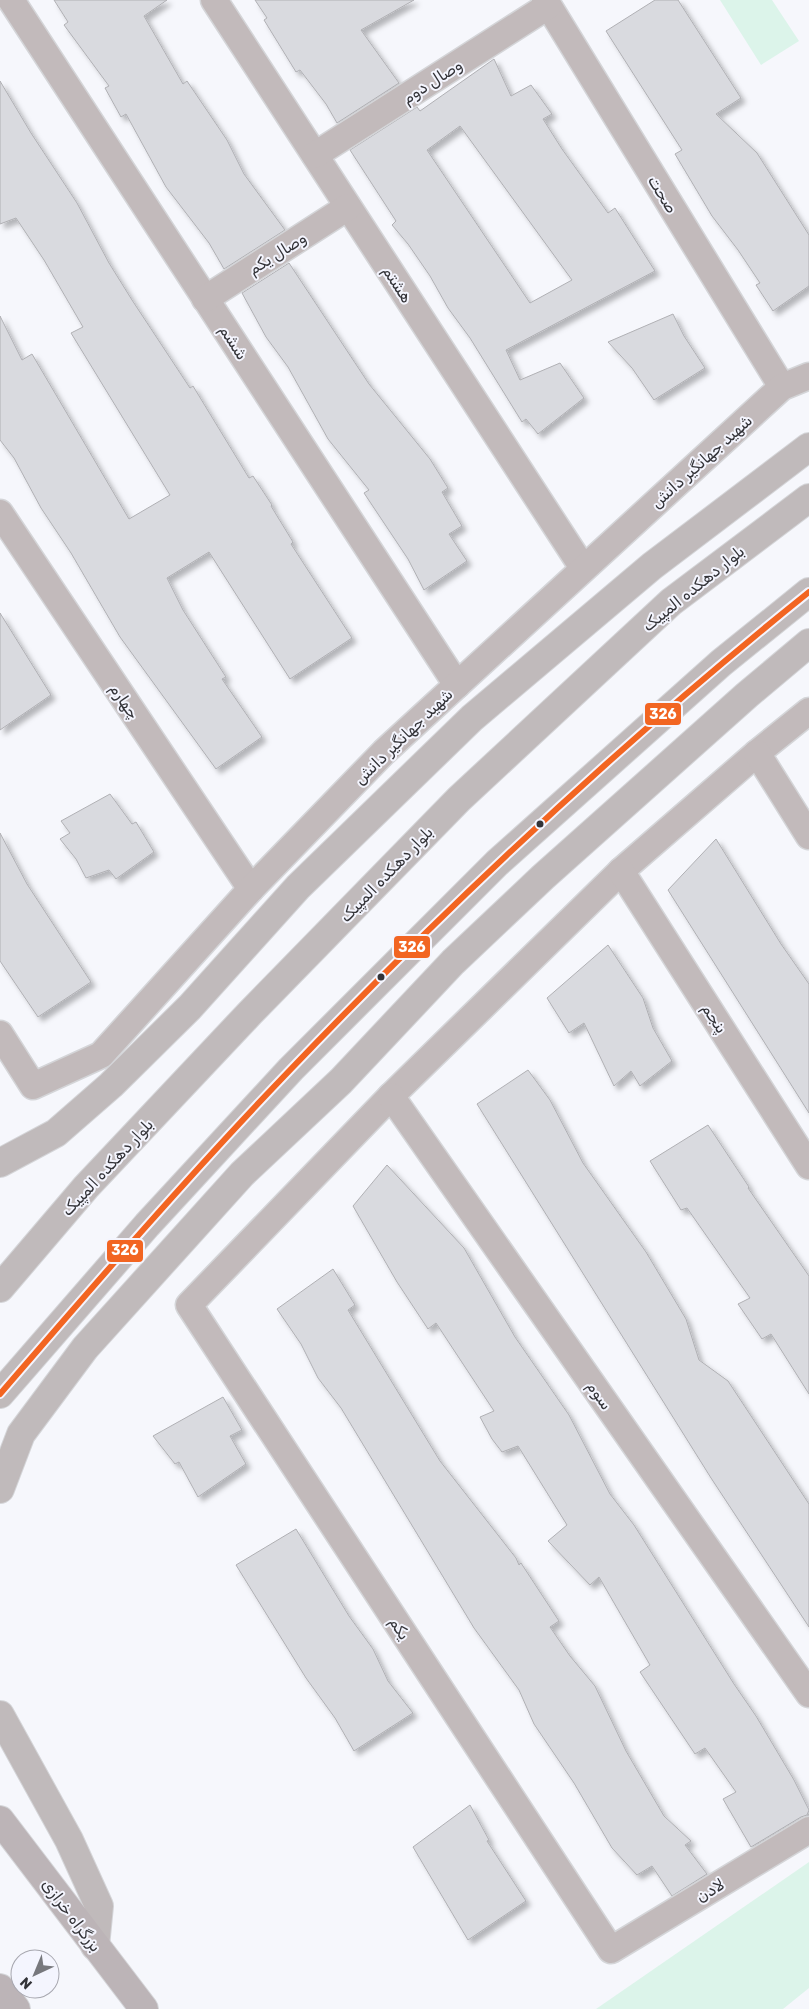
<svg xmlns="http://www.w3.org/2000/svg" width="809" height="2009" viewBox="0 0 809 2009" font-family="Rubik,Vazirmatn,sans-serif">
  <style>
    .green { fill: #dcf4ea }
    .building { fill: #d9dadf; stroke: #b0b0b4; fill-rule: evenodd; filter: url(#shadow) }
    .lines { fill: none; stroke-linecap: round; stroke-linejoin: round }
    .minor-casing { stroke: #d4d5d8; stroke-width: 29 }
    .secondary-casing { stroke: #d4d5d8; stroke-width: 30 }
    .trunk-casing { stroke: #d4d5d8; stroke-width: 30 }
    .minor { stroke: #c2babb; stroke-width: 26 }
    .secondary { stroke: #c0babb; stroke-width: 28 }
    .trunk { stroke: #bcb4b7; stroke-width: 28 }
    .bus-1-casing { stroke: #f4f5fe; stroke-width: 10 }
    .bus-1 { stroke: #f26522; stroke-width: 6 }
    .bus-dot { fill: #333338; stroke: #f4f5fe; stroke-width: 2 }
    .labels { text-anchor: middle; stroke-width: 4; stroke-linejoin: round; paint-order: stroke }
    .street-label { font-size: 16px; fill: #333338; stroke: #f4f5fe }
    .line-badge { stroke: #f4f5fe; stroke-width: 2 }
    .badge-label { font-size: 14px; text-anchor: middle; font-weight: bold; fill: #fff }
  </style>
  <defs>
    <filter id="shadow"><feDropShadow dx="4.5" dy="4.5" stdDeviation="2.5" flood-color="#0004"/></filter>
  </defs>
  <rect width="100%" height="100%" fill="#f6f7fc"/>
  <g class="green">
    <path d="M 720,0 L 772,0 L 799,41 L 761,65 Z"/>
    <path d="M 809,1862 L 809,1988 L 783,2009 L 596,2009 Z"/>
  </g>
  <g class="building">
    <path d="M 54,0 L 167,0 L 144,16 L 183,84 L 187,81 L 227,140 L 244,174 L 285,230 L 224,269 L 209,243 L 166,187 L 126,114 L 121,117 L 105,88 L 109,86 L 64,25 L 68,22 Z"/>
    <path d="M 255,0 L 414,0 L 361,30 L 399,83 L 337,123 L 326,104 L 300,70 L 296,72 L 264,20 L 267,18 Z"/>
    <path d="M 655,0 L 678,0 L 741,98 L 716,114 L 757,153 L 809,235 L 809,286 L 773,311 L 756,285 L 760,283 L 738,250 L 712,216 L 675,154 L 682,150 L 606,31 Z"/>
    <path d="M 494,59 L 511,96 L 531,85 L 552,114 L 543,119 L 562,149 L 608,213 L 615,208 L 655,271 L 506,350 L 520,380 L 560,363 L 584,398 L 538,434 L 526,419 L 522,422 L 470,338 L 448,308 L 430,276 L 408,244 L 392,225 L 396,221 L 350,150 L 417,107 L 420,111 ZM 460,126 L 572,280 L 530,303 L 427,150 Z"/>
    <path d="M 0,81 L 31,133 L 77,203 L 109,263 L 132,300 L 190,388 L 193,386 L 249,478 L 253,476 L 272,505 L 271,506 L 293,542 L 291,544 L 352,638 L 290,679 L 209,552 L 167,578 L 183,610 L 226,677 L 222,679 L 262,737 L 216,769 L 120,637 L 71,553 L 41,508 L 14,458 L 0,440 L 0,316 L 22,360 L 32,354 L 129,519 L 170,495 L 71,333 L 83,327 L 44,260 L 16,218 L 0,224 Z"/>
    <path d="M 289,263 L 369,384 L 430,459 L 448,488 L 442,492 L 462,526 L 449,534 L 467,561 L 424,590 L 408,559 L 364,493 L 369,490 L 328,439 L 288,367 L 266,337 L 242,293 Z"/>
    <path d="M 673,314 L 684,336 L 705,368 L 654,400 L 632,368 L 608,342 Z"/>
    <path d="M 0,613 L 51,695 L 0,730 Z"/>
    <path d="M 110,794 L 132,824 L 136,822 L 154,852 L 116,879 L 109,870 L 86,878 L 76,859 L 60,839 L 70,833 L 61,821 Z"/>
    <path d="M 0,833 L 27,884 L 91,982 L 38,1017 L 0,961 Z"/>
    <path d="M 716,839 L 781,944 L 809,984 L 809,1113 L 668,890 Z"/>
    <path d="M 608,945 L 643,998 L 653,1028 L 672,1061 L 640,1086 L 631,1071 L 614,1086 L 584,1023 L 569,1033 L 547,998 Z"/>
    <path d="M 528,1070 L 550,1100 L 583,1163 L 646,1252 L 686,1319 L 699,1360 L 728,1381 L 809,1504 L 809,1627 L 711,1478 L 477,1104 Z"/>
    <path d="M 708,1125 L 749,1187 L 748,1188 L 809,1276 L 809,1394 L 771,1334 L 762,1339 L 738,1304 L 750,1298 L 687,1208 L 681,1210 L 650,1161 Z"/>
    <path d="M 387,1165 L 464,1248 L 515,1337 L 569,1415 L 610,1494 L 634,1525 L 734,1684 L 756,1716 L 794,1780 L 809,1810 L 807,1815 L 801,1817 L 751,1847 L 723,1799 L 736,1792 L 705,1748 L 695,1754 L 640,1672 L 650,1665 L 599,1577 L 590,1585 L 548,1541 L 567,1525 L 518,1446 L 502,1452 L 492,1439 L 480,1417 L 494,1411 L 436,1323 L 428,1329 L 397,1282 L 353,1206 Z"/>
    <path d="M 333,1269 L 355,1305 L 348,1310 L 440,1461 L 516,1558 L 519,1565 L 521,1563 L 559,1621 L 550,1627 L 570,1656 L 595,1686 L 626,1751 L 664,1816 L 691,1841 L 685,1845 L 707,1874 L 672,1896 L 652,1866 L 637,1875 L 612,1848 L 574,1783 L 534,1724 L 519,1690 L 474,1628 L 341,1408 L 318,1378 L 301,1344 L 277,1309 Z"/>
    <path d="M 223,1397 L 242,1430 L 230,1436 L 246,1464 L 198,1497 L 179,1462 L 175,1464 L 153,1436 Z"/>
    <path d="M 296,1529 L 349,1616 L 373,1649 L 388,1681 L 413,1713 L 354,1751 L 335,1718 L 306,1678 L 236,1565 Z"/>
    <path d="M 470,1805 L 489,1840 L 487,1841 L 526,1901 L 468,1940 L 413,1847 Z"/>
  </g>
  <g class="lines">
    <g class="minor-casing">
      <g id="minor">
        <path d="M 11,0 L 457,685"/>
        <path d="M 214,0 L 583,568"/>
        <path d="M 545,0 L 782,387"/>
        <path d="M 315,155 L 548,6"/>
        <path d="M 205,299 L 348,207"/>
        <path d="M 0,513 L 251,889"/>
        <path d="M 809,711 L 757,753 L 621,871 L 391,1096 L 189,1305 L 611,1950 L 809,1830"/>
        <path d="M 757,753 L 809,836"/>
        <path d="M 621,871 L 809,1166"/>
        <path d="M 0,1034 L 33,1086 L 101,1055 L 251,889 L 384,752 L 782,387 L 809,376"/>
        <path d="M 391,1096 L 809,1694"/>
      </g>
    </g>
    <g class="secondary-casing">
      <g id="secondary">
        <path d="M 0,1163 L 56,1133 L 111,1085 L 190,1007 L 298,887 L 472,718 L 652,566 L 809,447"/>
        <path d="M 0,1288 L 86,1187 L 250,1013 L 459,799 L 671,602 L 809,498"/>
        <path d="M 0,1394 L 147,1225 L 291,1069 L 497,863 L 721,663 L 809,592"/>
        <path d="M 0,1489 L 21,1434 L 85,1348 L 242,1174 L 341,1081 L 453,962 L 543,877 L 747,695 L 809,643"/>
        <path d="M 0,1715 L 69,1840 L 99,1906 L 95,1946"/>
      </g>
    </g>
    <g class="trunk-casing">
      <g id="trunk">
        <path d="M 0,1820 L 144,2009"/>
        <path d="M 0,1988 L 16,2009"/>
      </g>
    </g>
    <use href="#minor" class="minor"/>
    <use href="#secondary" class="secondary"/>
    <use href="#trunk" class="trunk"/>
    <g class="bus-1-casing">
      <path id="bus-1" d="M 0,1394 C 95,1284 190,1174 291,1069 C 453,900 626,739 809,592"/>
    </g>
    <use href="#bus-1" class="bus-1"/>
  </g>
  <g class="bus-dot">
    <circle cx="540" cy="824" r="4.5"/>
    <circle cx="381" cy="977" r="4.5"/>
  </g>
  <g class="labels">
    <g class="street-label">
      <text transform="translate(432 81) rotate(-33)" y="6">وصال دوم</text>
      <text transform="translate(663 194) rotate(58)" y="6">صحت</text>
      <text transform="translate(277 253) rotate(-32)" y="6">وصال یکم</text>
      <text transform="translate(398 284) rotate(57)" y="6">هشتم</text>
      <text transform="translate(234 342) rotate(57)" y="6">ششم</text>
      <text transform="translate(701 461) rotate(-42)" y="6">شهید جهانگیر دانش</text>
      <text transform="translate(693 588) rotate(-39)" y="6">بلوار دهکده المپیک</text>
      <text transform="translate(125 701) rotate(56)" y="6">چهارم</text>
      <text transform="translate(403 736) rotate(-44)" y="6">شهید جهانگیر دانش</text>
      <text transform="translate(386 874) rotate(-46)" y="6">بلوار دهکده المپیک</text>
      <text transform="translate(715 1018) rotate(57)" y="6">پنجم</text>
      <text transform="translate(107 1167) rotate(-47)" y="6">بلوار دهکده المپیک</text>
      <text transform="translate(600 1395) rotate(55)" y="6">سوم</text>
      <text transform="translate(400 1628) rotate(57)" y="6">یکم</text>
      <text transform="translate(710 1890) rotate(-31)" y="6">لادن</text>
      <text transform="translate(72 1915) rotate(53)" y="6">بزرگراه خرازی</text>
    </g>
  </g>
  <g class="line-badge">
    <rect x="644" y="702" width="38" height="24" rx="5" fill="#f26522"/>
    <rect x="393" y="935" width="38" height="24" rx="5" fill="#f26522"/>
    <rect x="106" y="1239" width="38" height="24" rx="5" fill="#f26522"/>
  </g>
  <g class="badge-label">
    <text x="663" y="719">326</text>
    <text x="412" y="952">326</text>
    <text x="125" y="1255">326</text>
  </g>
  <g transform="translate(35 1974) rotate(224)"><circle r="24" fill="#f4f5fe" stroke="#a7a7af"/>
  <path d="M0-4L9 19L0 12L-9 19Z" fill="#77787d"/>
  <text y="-8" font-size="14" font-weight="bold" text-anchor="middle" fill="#333338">N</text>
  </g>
</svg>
